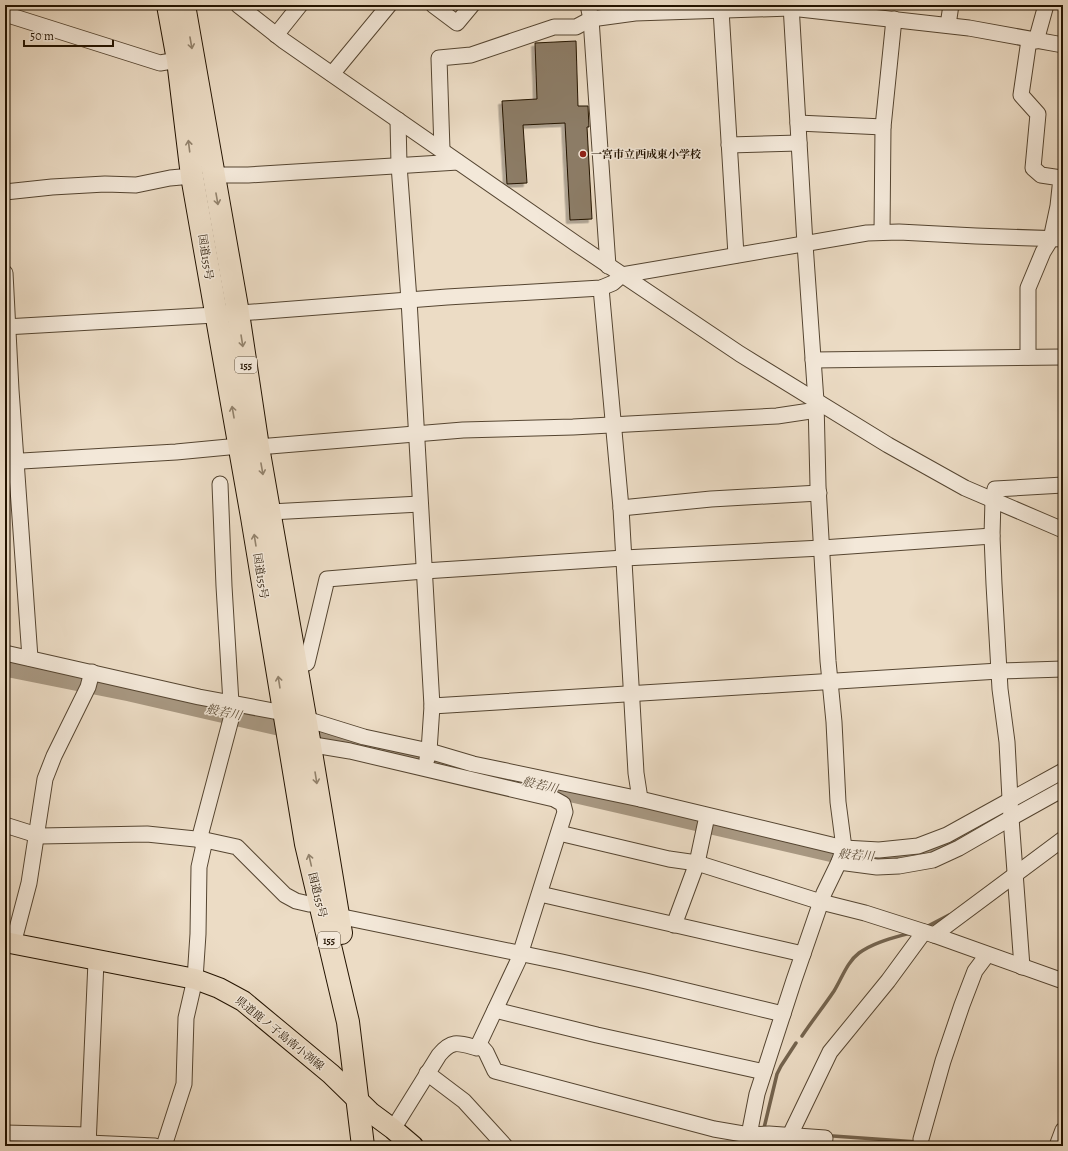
<svg xmlns="http://www.w3.org/2000/svg" width="1068" height="1151" viewBox="0 0 1068 1151" font-family="Alegreya,'Noto Serif JP',serif">
  <style>
    .lines { fill: none; stroke-linecap: round; stroke-linejoin: round }
    .stream { stroke: #73634e; stroke-width: 3.5 }
    .river { stroke: #a89882; stroke-width: 21 }
    .building { fill: #8c7c66; stroke: #231300; filter: url(#shadow) }
    .minor-casing { stroke: #554531; stroke-width: 17 }
    .major-casing { stroke: #231300; stroke-width: 22 }
    .highway-casing { stroke: #231300; stroke-width: 24 }
    .minor { stroke: #f3e8d9; stroke-width: 15 }
    .major { stroke: #ecdcc5; stroke-width: 20 }
    .highway { stroke: #ecdcc5; stroke-width: 22 }
    .oneway { stroke: #92826c }
    .poi-dot { fill: #8f2418; stroke: #f3e8d9; stroke-width: 1.5 }
    .labels { text-anchor: middle; stroke-width: 3; stroke-linejoin: round; paint-order: stroke }
    .shield { fill: #f3e8d9; stroke: #615341; stroke-width: 1 }
    .shield-label { font-size: 10px; font-weight: bold; fill: #231300 }
    .poi-label { font-size: 11px; font-weight: bold; fill: #231300; stroke: #f3e8d9; text-anchor: start }
    .street-label { font-size: 11px; fill: #231300; stroke: #f3e8d9 }
    .water-label { font-size: 12px; font-style: italic; fill: #5f4f3a; stroke: #f3e8d9 }
  </style>
  <defs>
    <filter id="shadow"><feDropShadow dx="-3.5" dy="3.5" stdDeviation="0" flood-color="#0004"/></filter>
  </defs>
  <rect width="100%" height="100%" fill="#ecdcc5"/>
  <filter id="stains"><feTurbulence type="fractalNoise" baseFrequency=".005" numOctaves="4"/><feColorMatrix values="0 0 0 0 .2 0 0 0 0 .09 0 0 0 0 .02 0 0 0 .5 -.17"/></filter>
  <radialGradient id="worn" r=".72"><stop offset=".6" stop-color="#630" stop-opacity="0"/><stop offset="1" stop-color="#630" stop-opacity=".3"/></radialGradient>
  <g class="lines">
    <g class="stream">
      <path d="M 926,927 L 949,915"/>
      <path d="M 802,1036 C 812,1021 824,1006 834,991 C 842,978 847,962 859,953 C 874,942 893,938 910,933"/>
      <path d="M 764,1128 L 777,1074 L 781,1066 L 796,1043"/>
      <path d="M 833,1136 L 918,1142"/>
      <path d="M 924,1143 L 972,1146"/>
      <path d="M 761,1146 L 763,1140"/>
    </g>
    <g class="river">
      <path d="M 5,666 L 130,691 L 466,768"/>
      <path d="M 551,787 L 838,853 L 841,856 C 877,857 907,859 941,845 L 1027,802"/>
    </g>
  </g>
  <path class="building" d="M 576,41 L 578,106 L 588,106 L 589,127 L 587,127 L 592,219 L 570,220 L 565,123 L 523,125 L 527,183 L 507,184 L 502,101 L 537,99 L 535,43 Z"/>
  <g class="lines">
    <g class="minor-casing">
      <g id="minor">
        <path d="M 238,5 L 284,41 L 578,245 L 740,354 L 888,445 L 965,488 L 1063,530"/>
        <path d="M 433,5 L 457,23 L 472,5"/>
        <path d="M 588,5 L 591,19 L 608,266"/>
        <path d="M 721,10 L 736,255"/>
        <path d="M 5,14 L 160,63 L 178,60"/>
        <path d="M 948,25 L 951,5"/>
        <path d="M 276,35 L 300,5"/>
        <path d="M 1036,41 L 1046,5"/>
        <path d="M 332,74 L 389,5"/>
        <path d="M 398,120 L 399,165 L 409,300 L 432,706 L 429,751 L 427,759"/>
        <path d="M 798,123 L 883,127"/>
        <path d="M 729,145 L 799,143"/>
        <path d="M 442,150 L 439,58 L 471,55 L 554,27 L 576,27 L 591,19 L 635,13 L 791,8 L 969,28 L 1063,45"/>
        <path d="M 213,175 L 248,175 L 458,162"/>
        <path d="M 5,192 L 52,187 L 105,184 L 136,185 L 170,178 L 192,176"/>
        <path d="M 882,232 L 883,127 L 894,19"/>
        <path d="M 5,273 L 11,390 L 30,658"/>
        <path d="M 601,288 L 621,508 L 636,773 L 640,799"/>
        <path d="M 5,327 L 215,315 L 447,297 L 601,288 L 613,283 L 622,275 L 867,233 L 899,232 L 976,236 L 1063,239"/>
        <path d="M 1028,357 L 1028,288 L 1043,252 L 1051,239 L 1058,206 L 1061,178 L 1041,175 L 1033,168 L 1038,114 L 1021,95 L 1029,40"/>
        <path d="M 813,360 L 1063,357"/>
        <path d="M 258,447 L 463,430 L 573,427 L 777,416 L 817,410"/>
        <path d="M 5,462 L 176,452 L 239,446"/>
        <path d="M 220,484 L 224,586 L 231,703"/>
        <path d="M 621,508 L 711,499 L 819,493"/>
        <path d="M 270,512 L 420,504"/>
        <path d="M 5,653 L 199,697 L 284,713"/>
        <path d="M 307,663 L 327,579 L 424,571 L 624,558 L 822,548 L 992,536"/>
        <path d="M 432,706 L 999,671 L 1063,669"/>
        <path d="M 306,719 L 364,737 L 429,751 L 473,764 L 640,799 L 844,848 L 879,850 L 918,846 L 947,835 L 1063,771"/>
        <path d="M 302,743 L 350,751 L 554,799 L 563,804 L 565,812 L 518,961 L 477,1048 C 459,1043 452,1039 439,1055 L 393,1129"/>
        <path d="M 5,825 L 40,836 L 147,834 L 205,840 L 237,847 L 285,895 L 296,901 L 309,904 L 320,903"/>
        <path d="M 559,833 L 669,859 L 697,863 L 821,902 L 865,913 L 934,935 L 1063,981"/>
        <path d="M 199,840 L 235,704"/>
        <path d="M 839,862 L 877,867 L 899,866 L 933,860 L 959,848 L 1011,818 L 1063,789"/>
        <path d="M 540,894 L 803,954"/>
        <path d="M 338,916 L 562,962 L 646,981 L 783,1014"/>
        <path d="M 674,925 L 697,863 L 707,816"/>
        <path d="M 934,935 L 1063,839"/>
        <path d="M 13,944 L 29,883 L 45,779 L 54,756 L 88,687 L 92,672"/>
        <path d="M 1022,967 L 1011,818 L 1007,742 L 1000,689 L 994,584 L 992,536 L 993,499 L 995,489 L 1063,485"/>
        <path d="M 495,1010 L 597,1035 L 764,1072"/>
        <path d="M 479,1044 L 486,1052 L 495,1071 L 714,1129 L 749,1135 L 769,1134 L 825,1138 L 824,1146"/>
        <path d="M 427,1073 L 464,1101 L 505,1146"/>
        <path d="M 5,1133 L 88,1135"/>
        <path d="M 749,1135 L 757,1094 L 794,980 L 824,893 L 839,862 L 844,848 L 838,802 L 834,722 L 828,661 L 818,486 L 816,401 L 805,244 L 791,5"/>
        <path d="M 790,1135 L 830,1052 L 888,981 L 924,932"/>
        <path d="M 921,1139 L 943,1061 L 962,1005 L 975,971 L 987,955"/>
        <path d="M 88,1143 L 155,1146"/>
        <path d="M 88,1146 L 96,961"/>
        <path d="M 164,1146 L 184,1084 L 186,1018 L 195,979 L 198,934 L 199,867 L 205,840"/>
        <path d="M 1057,1146 L 1063,1130"/>
      </g>
    </g>
    <g class="major-casing">
      <path id="major" d="M 5,942 L 195,979 L 219,988 L 243,1001 L 331,1074 L 370,1112 L 393,1129 L 413,1146"/>
    </g>
    <g class="highway-casing">
      <g id="highway">
        <path d="M 168,5 L 178,60 L 192,176 L 252,517 L 306,844 L 348,1022 L 363,1146"/>
        <path d="M 184,5 L 238,313 L 258,447 L 309,740 L 341,933"/>
      </g>
    </g>
    <use href="#minor" class="minor"/>
    <use href="#major" class="major"/>
    <use href="#highway" class="highway"/>
  </g>
  <defs><path id="oneway-shaft" d="M-6 0H5M1.5-3L5.5 0L1.5 3" fill="none" stroke-width="1.6" stroke-linecap="round" stroke-linejoin="round"/></defs>
  <g class="oneway">
    <use href="#oneway-shaft" transform="translate(191 43) rotate(80)"/>
    <use href="#oneway-shaft" transform="translate(189 146) rotate(-97)"/>
    <use href="#oneway-shaft" transform="translate(217 199) rotate(80)"/>
    <use href="#oneway-shaft" transform="translate(242 341) rotate(81)"/>
    <use href="#oneway-shaft" transform="translate(233 412) rotate(-100)"/>
    <use href="#oneway-shaft" transform="translate(262 469) rotate(80)"/>
    <use href="#oneway-shaft" transform="translate(255 540) rotate(-99)"/>
    <use href="#oneway-shaft" transform="translate(279 682) rotate(-99)"/>
    <use href="#oneway-shaft" transform="translate(316 778) rotate(81)"/>
    <use href="#oneway-shaft" transform="translate(310 860) rotate(-103)"/>
  </g>
  <circle class="poi-dot" cx="583" cy="154" r="4"/>
  <g class="labels">
    <g class="shield">
      <rect x="235" y="357" width="22" height="16" rx="3"/>
      <rect x="318" y="932" width="22" height="16" rx="3"/>
    </g>
    <g class="shield-label">
      <text x="246" y="369">155</text>
      <text x="329" y="944">155</text>
    </g>
    <g class="poi-label">
      <text x="591" y="158">一宮市立西成東小学校</text>
    </g>
    <g class="street-label">
      <text transform="translate(206 257) rotate(81)" y="4">国道155号</text>
      <text transform="translate(261 576) rotate(81)" y="4">国道155号</text>
      <text transform="translate(318 895) rotate(76)" y="4">国道155号</text>
      <text transform="translate(280 1033) rotate(39)" y="4">県道鹿ノ子島南小渕線</text>
    </g>
    <g class="water-label">
      <text transform="translate(224 712) rotate(12)" y="4">般若川</text>
      <text transform="translate(540 785) rotate(13)" y="4">般若川</text>
      <text transform="translate(856 855) rotate(5)" y="4">般若川</text>
    </g>
  </g>
  <rect width="1068" height="1151" fill="none" stroke="#ecdcc5" stroke-width="20"/>
  <rect x="6" y="6" width="1056" height="1139" fill="none" stroke="#231300" stroke-width="2"/>
  <rect x="10" y="10" width="1048" height="1131" fill="none" stroke="#231300"/>
  <path d="M24 40v6h89v-6" fill="none" stroke="#231300" stroke-width="2"/>
  <text x="30" y="40" font-size="12" fill="#231300" stroke="#f3e8d9" stroke-width="3" paint-order="stroke">50 m</text>
  <rect width="100%" height="100%" filter="url(#stains)"/>
  <rect width="100%" height="100%" fill="url(#worn)"/>
</svg>
